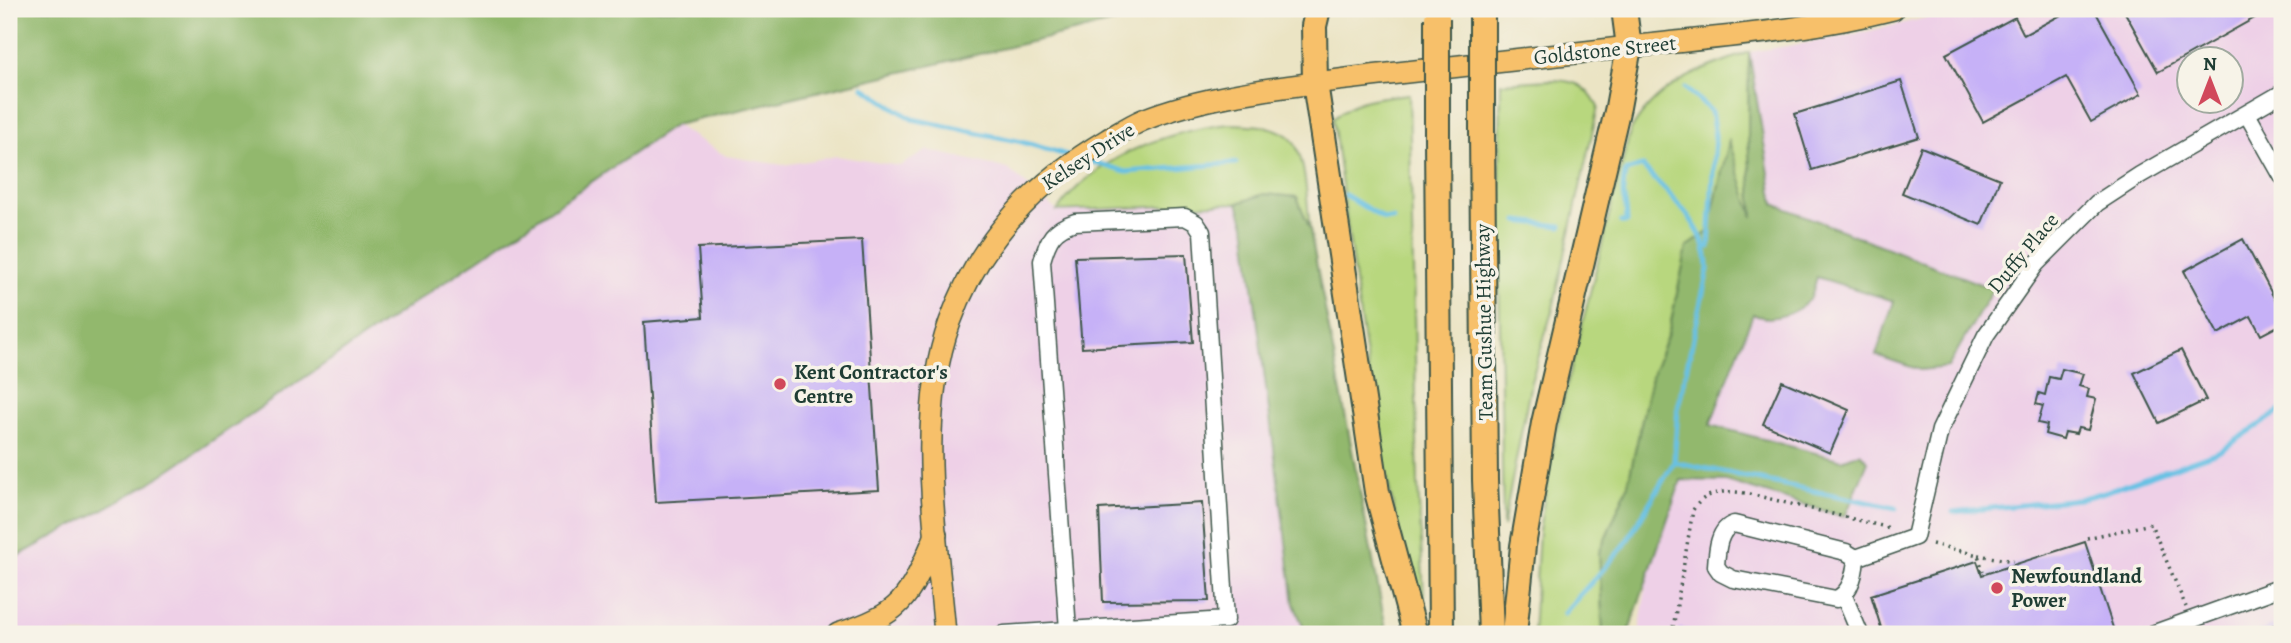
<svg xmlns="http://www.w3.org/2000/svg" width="2291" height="643" viewBox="0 0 2291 643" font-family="Alegreya,serif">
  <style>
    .built { fill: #eed0e7; fill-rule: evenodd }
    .green { fill: #b8d77e; stroke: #6c8a59; stroke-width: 2 }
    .forest { fill: #92b86d; stroke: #587a50; stroke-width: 2 }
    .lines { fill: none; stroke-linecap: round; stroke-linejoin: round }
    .stream { stroke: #67c1e4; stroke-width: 5 }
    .building { fill: #c6b1f7 }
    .minor-casing { stroke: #3e564a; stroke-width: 19 }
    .major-casing { stroke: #3e564a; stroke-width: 24 }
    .highway-casing { stroke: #3e564a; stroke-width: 28 }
    .path { stroke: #3e564a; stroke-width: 3.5; stroke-dasharray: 2 5; stroke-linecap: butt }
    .minor { stroke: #fff; stroke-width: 16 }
    .major { stroke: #f7c06b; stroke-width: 21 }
    .highway { stroke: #f7c06b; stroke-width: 24 }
    .highway-bridge-casing { stroke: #3e564a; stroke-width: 28; stroke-linecap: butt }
    .highway-bridge { stroke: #f7c06b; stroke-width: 24 }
    .poi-dot { fill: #d1495b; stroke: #f7f3e8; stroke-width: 2.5 }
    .labels { text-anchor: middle; stroke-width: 7; stroke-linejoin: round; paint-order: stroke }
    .street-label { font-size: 21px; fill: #1f3d34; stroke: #f7f3e8 }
    .poi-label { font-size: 21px; font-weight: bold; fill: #1f3d34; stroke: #f7f3e8; text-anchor: start }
  </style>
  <rect width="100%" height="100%" fill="#f7f3e8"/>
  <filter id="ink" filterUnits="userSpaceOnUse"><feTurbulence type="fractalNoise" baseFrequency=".0143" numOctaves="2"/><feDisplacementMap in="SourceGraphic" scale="14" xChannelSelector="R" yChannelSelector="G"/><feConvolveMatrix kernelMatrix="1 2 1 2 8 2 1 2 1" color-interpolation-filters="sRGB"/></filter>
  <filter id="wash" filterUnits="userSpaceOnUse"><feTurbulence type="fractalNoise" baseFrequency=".00686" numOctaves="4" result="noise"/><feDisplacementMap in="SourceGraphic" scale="28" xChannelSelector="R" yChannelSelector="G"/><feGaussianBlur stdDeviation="1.57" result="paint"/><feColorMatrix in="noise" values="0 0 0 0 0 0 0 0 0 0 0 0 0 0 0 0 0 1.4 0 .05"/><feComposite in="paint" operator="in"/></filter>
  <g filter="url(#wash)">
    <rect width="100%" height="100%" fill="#ebe4c4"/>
    <g class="built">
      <path d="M 1949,9 L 2282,9 L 2282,634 L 1639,634 L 1648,572 L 1681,480 L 1710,425 L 1753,314 L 1809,299 L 1817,276 L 1894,301 L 1876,355 L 1920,370 L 1948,367 L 1993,290 L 1774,204 L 1749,52 L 1843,37 L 1925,18 ZM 2190,60 L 2232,60 L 2232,102 L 2190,102 Z"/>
      <path d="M 675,125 L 726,156 L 783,165 L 837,156 L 900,166 L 928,150 L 1008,169 L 1057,211 L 1238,203 L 1245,225 L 1294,604 L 1306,634 L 9,634 L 9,561 L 147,485 Z"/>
    </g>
    <g class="green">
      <path d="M 1749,52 L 1748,136 L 1753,222 L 1729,143 L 1708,232 L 1687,247 L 1669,331 L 1651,378 L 1627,488 L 1599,553 L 1603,634 L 1533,634 L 1539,531 L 1556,430 L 1630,132 C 1657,83 1699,71 1749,52 Z"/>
      <path d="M 1548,80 C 1574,80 1585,83 1598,107 L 1553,308 L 1531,382 L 1503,527 L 1499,258 L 1501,83 Z"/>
      <path d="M 1409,94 L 1418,484 L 1426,634 C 1375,467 1357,292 1333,119 C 1354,98 1380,97 1409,94 Z"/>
      <path d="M 1229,124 C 1247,125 1272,124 1288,136 C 1307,150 1307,207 1310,230 L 1297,197 L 1264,194 L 1238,203 L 1057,211 C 1096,156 1164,132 1229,124 Z"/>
    </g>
    <g class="forest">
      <path d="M 9,9 L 1172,9 L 675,125 L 147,485 L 9,561 Z"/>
      <path d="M 1749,52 L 1774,204 L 1993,289 L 1948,367 L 1920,370 L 1876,355 L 1894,301 L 1817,277 C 1815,283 1813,293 1810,298 C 1798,314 1770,323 1753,314 L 1710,425 L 1842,460 L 1860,453 L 1868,461 L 1845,517 L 1726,481 L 1681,480 L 1628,634 L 1603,634 L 1599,553 L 1627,488 L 1651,378 L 1669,331 L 1687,247 L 1708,232 L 1729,141 L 1753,217 L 1748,136 Z"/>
      <path d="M 1264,194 L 1297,197 L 1310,230 L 1387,634 L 1306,634 L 1294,604 L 1245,225 L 1238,203 Z"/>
    </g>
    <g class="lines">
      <g class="stream">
        <path d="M 863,87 L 912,119 L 1022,142 L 1070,156"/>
        <path d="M 1685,88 L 1711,111 L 1715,136 L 1709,247"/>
        <path d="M 1086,160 L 1126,172 L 1236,163"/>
        <path d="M 1345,195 L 1384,219 L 1393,219"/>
        <path d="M 1518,221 L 1561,226"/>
        <path d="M 1621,222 L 1627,222 C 1627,198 1619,197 1626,171 L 1642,166 C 1669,196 1709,226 1708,269 L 1678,408 L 1674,462"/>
        <path d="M 1953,512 L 2079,499 L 2108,491 L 2220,451 L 2282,410"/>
        <path d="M 1564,613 L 1624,546 L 1674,462 L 1896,508"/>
      </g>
    </g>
    <g id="blocks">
      <g class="building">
        <path d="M 2072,9 L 2094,9 L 2141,94 L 2091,122 L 2066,77 L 1983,122 L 1946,54 L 2015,17 L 2024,35 Z"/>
        <path d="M 2123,9 L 2266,9 L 2267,11 L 2158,72 Z"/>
        <path d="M 1901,81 L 1919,137 L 1812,170 L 1795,114 Z"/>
        <path d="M 1921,147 L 2000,179 L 1981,225 L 1902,193 Z"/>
        <path d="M 2243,239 L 2282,313 L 2282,324 L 2261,335 L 2251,316 L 2218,334 L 2184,271 Z"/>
        <path d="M 862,240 L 879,490 L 656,502 L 644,322 L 703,317 L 698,248 Z"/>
        <path d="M 1186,254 L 1193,342 L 1082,348 L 1075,257 Z"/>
        <path d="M 2181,350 L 2206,400 L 2159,423 L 2134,373 Z"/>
        <path d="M 2062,369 L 2083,374 L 2079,386 L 2089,389 L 2087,397 L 2096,399 L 2088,430 L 2078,428 L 2076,434 L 2065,432 L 2063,439 L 2045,434 L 2047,425 L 2038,423 L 2043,406 L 2036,404 L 2039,393 L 2045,395 L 2049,377 L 2059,379 Z"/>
        <path d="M 1782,381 L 1849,410 L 1830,453 L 1763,424 Z"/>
        <path d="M 1202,503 L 1209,601 L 1103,602 L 1099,509 Z"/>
        <path d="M 2085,542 L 2114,631 L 2103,634 L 1883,634 L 1871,595 L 1977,561 L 1982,575 Z"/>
        <path d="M 2282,622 L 2282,634 L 2251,634 Z"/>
        <path d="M 1679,628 L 1712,633 L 1712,634 L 1679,634 Z"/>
      </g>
    </g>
  </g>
  <g filter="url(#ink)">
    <use href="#blocks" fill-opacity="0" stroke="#3e564a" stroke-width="2"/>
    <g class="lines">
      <g class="minor-casing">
        <g id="minor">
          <path d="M 2247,114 L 2282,176"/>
          <path d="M 1856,558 C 1855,573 1851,593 1836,599 L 1733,579 L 1721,573 L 1716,566 C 1717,551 1718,529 1734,524 L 1846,552 L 1856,558 L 1915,537 L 1940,430 L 1986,335 L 2036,264 L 2097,203 L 2140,175 L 2282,93"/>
          <path d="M 1844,596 L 1860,634"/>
          <path d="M 1004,634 L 1226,620 L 1202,232 L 1196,223 L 1185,217 L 1075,222 C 1053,229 1048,239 1042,261 L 1068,630"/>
          <path d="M 2152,634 L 2282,587"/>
        </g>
      </g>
      <g class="major-casing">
        <g id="major">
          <path d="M 838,634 C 905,613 909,597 936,535"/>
          <path d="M 945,634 C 937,536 915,417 950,322 C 979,241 1034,183 1107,140 C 1119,133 1131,125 1143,120 C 1209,93 1300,85 1371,76 C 1457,66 1543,56 1629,47 C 1718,37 1806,31 1893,9"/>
        </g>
      </g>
      <g class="highway-casing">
        <g id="highway">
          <path d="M 1318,9 L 1314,26 L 1315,83 L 1377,492 L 1415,634"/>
          <path d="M 1482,131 L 1485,480 L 1491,634"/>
          <path d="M 1437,137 L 1441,634"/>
          <path d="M 1514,634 L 1523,546 L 1544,423 L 1618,107 L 1629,47 L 1624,9"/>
        </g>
      </g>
      <g class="path">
        <path d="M 2087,538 L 2151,524 L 2186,607"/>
        <path d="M 1932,544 L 1978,555 L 1983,571"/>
        <path d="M 1978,555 L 2013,561"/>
        <path d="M 1672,634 L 1693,510 C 1706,489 1729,490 1750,494 L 1890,528"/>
      </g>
      <use href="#minor" class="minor"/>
      <use href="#major" class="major"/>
      <use href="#highway" class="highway"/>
      <g class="highway-bridge-casing">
        <g id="highway-bridge">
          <path d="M 1482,12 L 1482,131"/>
          <path d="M 1437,18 L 1437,137"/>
        </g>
      </g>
      <use href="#highway-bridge" class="highway-bridge"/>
    </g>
  </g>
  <g class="poi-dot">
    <circle cx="780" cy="384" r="7"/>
    <circle cx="1997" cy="588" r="7"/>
  </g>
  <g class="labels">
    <g class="street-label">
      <text transform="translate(1605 50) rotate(-6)" y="7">Goldstone Street</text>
      <text transform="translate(1088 156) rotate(-33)" y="7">Kelsey Drive</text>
      <text transform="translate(2023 253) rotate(-50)" y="7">Duffy Place</text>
      <text transform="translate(1484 322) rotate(-91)" y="7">Team Gushue Highway</text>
    </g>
    <g class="poi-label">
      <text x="794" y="379">Kent Contractor's<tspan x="794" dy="24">Centre</tspan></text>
      <text x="2011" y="583">Newfoundland<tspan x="2011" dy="24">Power</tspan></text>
    </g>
  </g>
  <rect width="2291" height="643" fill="none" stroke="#f7f3e8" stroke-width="35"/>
  <g transform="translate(2210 80)"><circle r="33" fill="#f7f3e8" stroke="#a1aaa0" stroke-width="2"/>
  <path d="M0-5L12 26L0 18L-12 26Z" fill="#d1495b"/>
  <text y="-10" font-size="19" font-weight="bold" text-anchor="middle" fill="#1f3d34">N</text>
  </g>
</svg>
